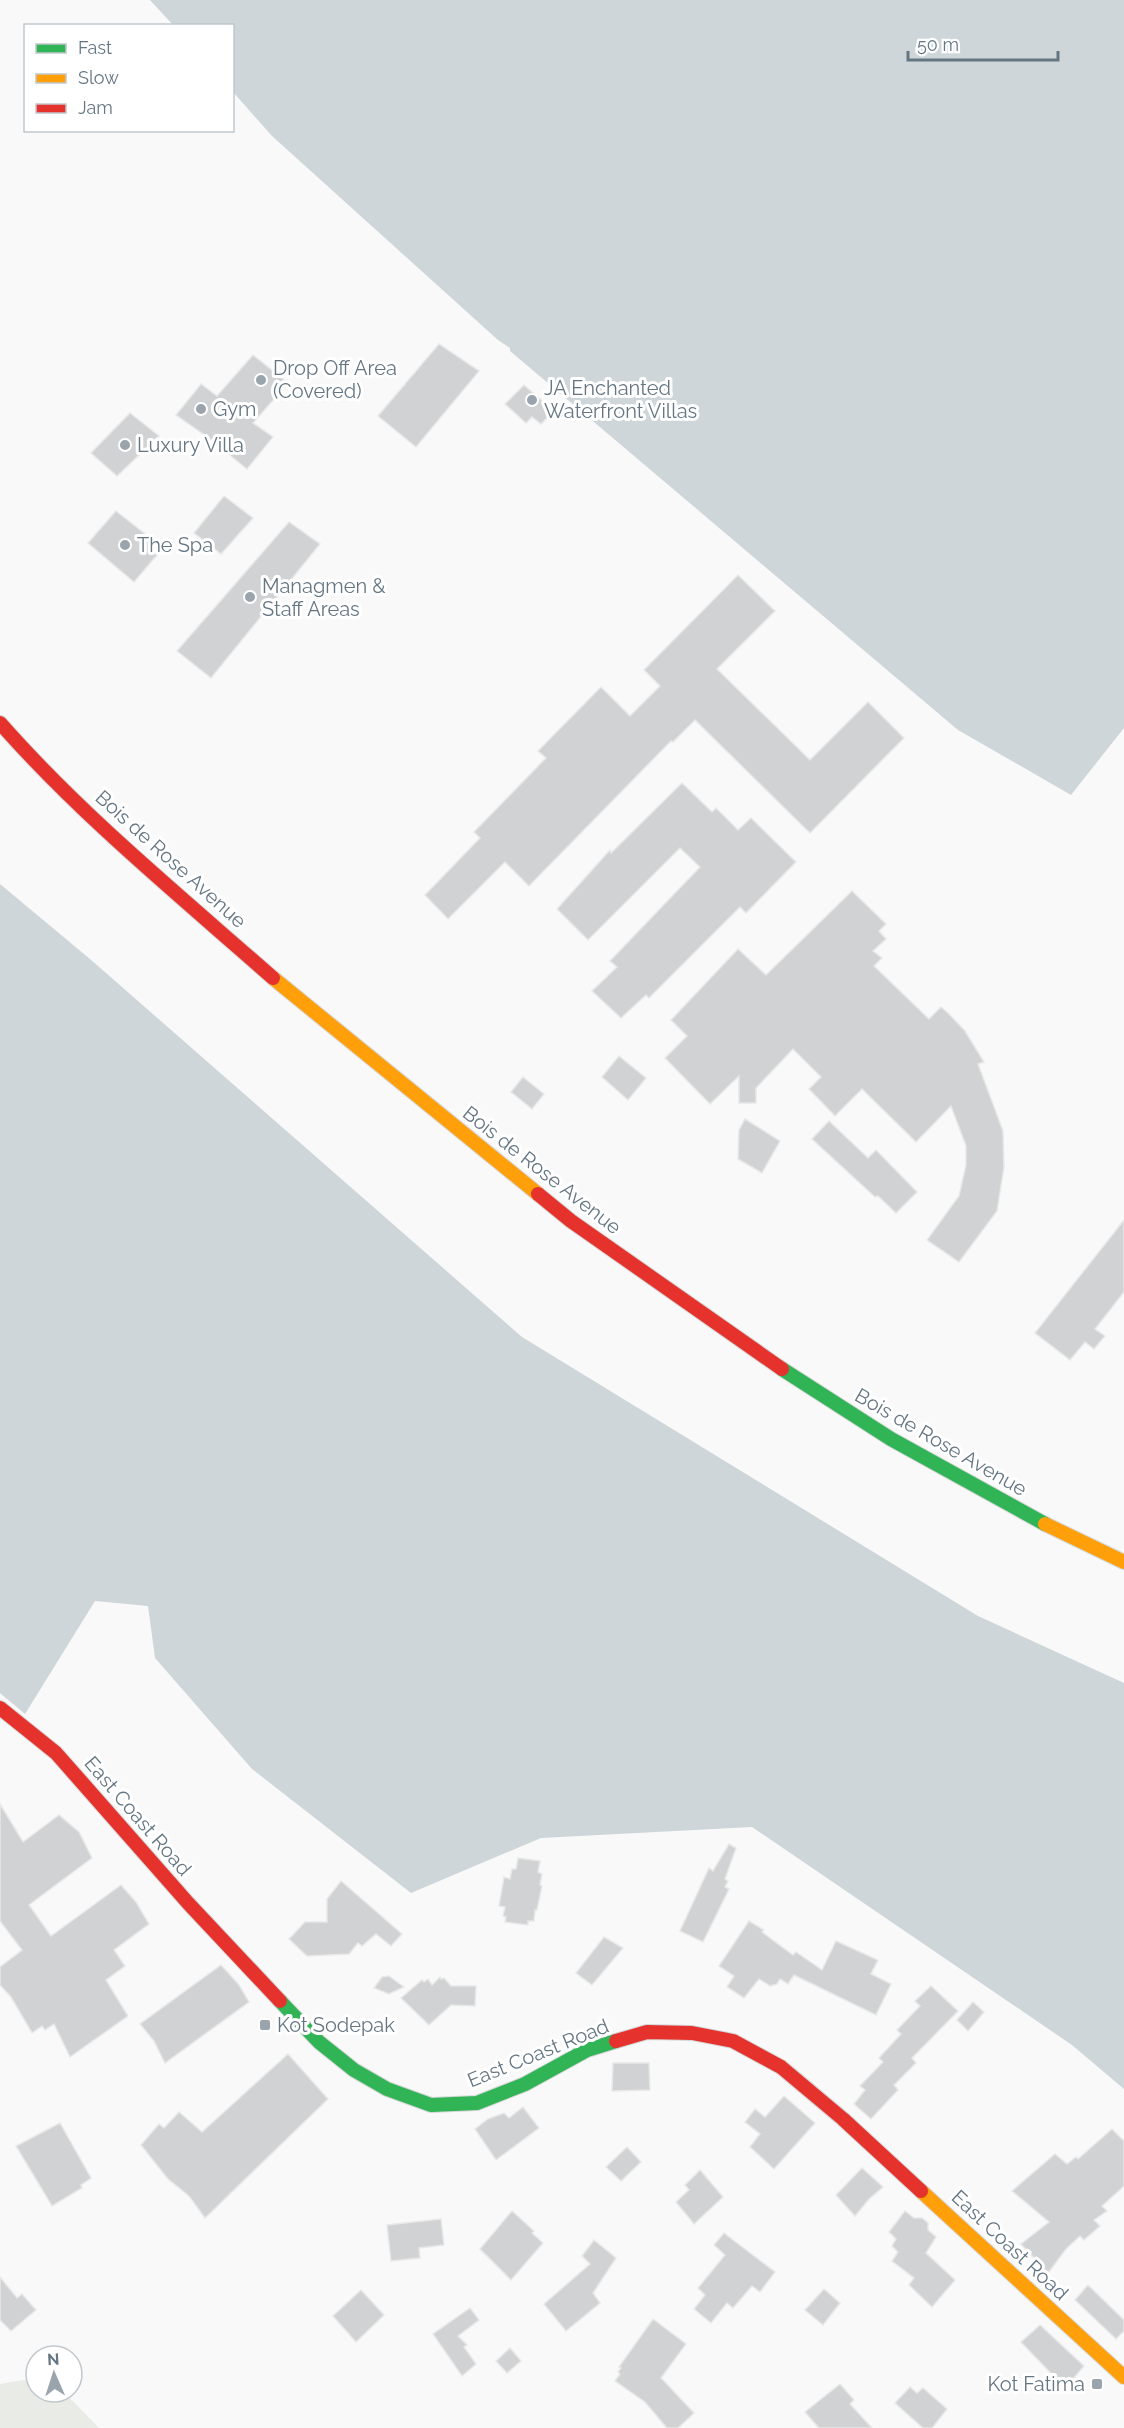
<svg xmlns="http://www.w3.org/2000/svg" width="1124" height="2428" viewBox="0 0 1124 2428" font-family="Raleway,sans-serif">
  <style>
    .green { fill: #e8ebe6 }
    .water { fill: #ced6d9 }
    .building { fill: #d0d2d3; stroke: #e8e8e8; stroke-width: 1.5 }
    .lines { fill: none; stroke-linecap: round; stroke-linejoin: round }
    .fast-casing { stroke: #d5d6d7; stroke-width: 16 }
    .slow-casing { stroke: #d5d6d7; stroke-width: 16 }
    .jam-casing { stroke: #d5d6d7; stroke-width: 16 }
    .fast { stroke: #30b455; stroke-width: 14 }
    .slow { stroke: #ff9f0a; stroke-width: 14 }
    .jam { stroke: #e5322d; stroke-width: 14 }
    .poi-dot { fill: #99a4ac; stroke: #fff; stroke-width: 2 }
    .labels { text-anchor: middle; stroke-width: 6; stroke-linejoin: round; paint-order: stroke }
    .poi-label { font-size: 20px; fill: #657683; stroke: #fff; text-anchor: start }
    .street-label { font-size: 20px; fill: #657683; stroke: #fff }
  </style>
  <rect width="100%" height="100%" fill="#f9f9f9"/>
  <path class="green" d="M 36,2378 L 36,2392 L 64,2392 L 99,2428 L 0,2428 L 0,2384 Z"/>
  <g class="water">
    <path d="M 150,0 L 1124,0 L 1124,728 L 1071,795 L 958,730 L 510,351 L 510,348 L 498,340 L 272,136 L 233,92 L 232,26 L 173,25 Z"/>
    <path d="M 0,884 L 90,959 L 522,1337 L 978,1616 L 1124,1683 L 1124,2089 L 1072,2045 L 752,1827 L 541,1838 L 411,1893 L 252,1769 L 155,1658 L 148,1606 L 95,1601 L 25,1714 L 0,1693 Z"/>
  </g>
  <g class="building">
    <path d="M 439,344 L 479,371 L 416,447 L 378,416 Z"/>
    <path d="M 253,355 L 288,383 L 253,423 L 273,437 L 247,469 L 221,448 L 222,447 L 176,415 L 201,384 L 217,396 Z"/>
    <path d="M 524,385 L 554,411 L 541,424 L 532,417 L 526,423 L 505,404 Z"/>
    <path d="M 130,413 L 159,436 L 117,476 L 91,453 Z"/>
    <path d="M 224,496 L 253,518 L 221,554 L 194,533 Z"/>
    <path d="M 116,511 L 163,548 L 134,582 L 88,543 Z"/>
    <path d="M 289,522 L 320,544 L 211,678 L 177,651 Z"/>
    <path d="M 738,575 L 775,611 L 717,669 L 810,760 L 868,702 L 904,738 L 810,833 L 695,720 L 673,742 L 671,741 L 529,886 L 505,862 L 448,919 L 425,895 L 480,838 L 474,832 L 546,758 L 538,751 L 601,687 L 630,716 L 660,686 L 644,670 Z"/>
    <path d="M 682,783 L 712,812 L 716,808 L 738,830 L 751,818 L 796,862 L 746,913 L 740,907 L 649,998 L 646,995 L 621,1018 L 592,991 L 617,967 L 610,961 L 700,867 L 680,848 L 588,940 L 557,909 L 610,850 L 611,853 Z"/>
    <path d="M 852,891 L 886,924 L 879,931 L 886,939 L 873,951 L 882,958 L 874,966 L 929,1019 L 941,1007 L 948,1013 L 965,1031 L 984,1062 L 978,1064 L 1003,1131 L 1004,1167 L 997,1211 L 959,1262 L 927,1240 L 959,1196 L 966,1165 L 966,1146 L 951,1106 L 916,1142 L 862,1089 L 835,1116 L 809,1089 L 821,1077 L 793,1049 L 756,1088 L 756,1103 L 739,1103 L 739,1076 L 710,1104 L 665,1058 L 687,1036 L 671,1020 L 738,949 L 766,975 Z"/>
    <path d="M 619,1056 L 646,1078 L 628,1100 L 602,1077 Z"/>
    <path d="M 523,1077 L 544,1094 L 532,1109 L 511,1092 Z"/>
    <path d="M 745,1119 L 780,1141 L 762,1173 L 738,1159 L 739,1130 Z"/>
    <path d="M 829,1121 L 868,1158 L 876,1150 L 917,1192 L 896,1213 L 878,1196 L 875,1197 L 812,1139 Z"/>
    <path d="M 1124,1220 L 1124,1292 L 1095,1329 L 1105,1336 L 1094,1349 L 1085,1342 L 1070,1360 L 1035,1333 Z"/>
    <path d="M 0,1804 L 23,1842 L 59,1815 L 79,1832 L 92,1858 L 29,1905 L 51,1936 L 121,1885 L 136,1902 L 149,1924 L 114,1950 L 125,1966 L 106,1980 L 128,2016 L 70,2057 L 54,2024 L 45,2030 L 42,2026 L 32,2033 L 11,1997 L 0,1985 L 0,1967 L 22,1950 L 0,1921 Z"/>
    <path d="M 729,1844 L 736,1848 L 725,1879 L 728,1881 L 725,1887 L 729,1889 L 703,1942 L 680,1931 L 709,1868 L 713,1871 Z"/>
    <path d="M 518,1858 L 540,1861 L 538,1872 L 542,1874 L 540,1885 L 542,1886 L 537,1910 L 535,1910 L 534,1921 L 528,1921 L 528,1925 L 505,1922 L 506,1917 L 503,1916 L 505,1907 L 499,1906 L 504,1877 L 510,1879 L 512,1869 L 516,1869 Z"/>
    <path d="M 341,1881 L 402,1934 L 391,1946 L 376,1934 L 362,1946 L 358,1943 L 349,1954 L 307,1956 L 289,1939 L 305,1922 L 327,1922 L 327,1899 Z"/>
    <path d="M 749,1921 L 764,1930 L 762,1932 L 793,1955 L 796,1952 L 822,1970 L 836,1941 L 878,1960 L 871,1974 L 891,1984 L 876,2015 L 794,1975 L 788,1984 L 780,1979 L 777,1984 L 770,1986 L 759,1979 L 744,1998 L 727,1987 L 734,1976 L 719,1966 Z"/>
    <path d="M 604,1937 L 623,1948 L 592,1985 L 576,1973 Z"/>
    <path d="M 221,1965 L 239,1985 L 249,2002 L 165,2063 L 154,2041 L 140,2024 Z"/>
    <path d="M 389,1976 L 404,1987 L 389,1994 L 374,1988 L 382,1977 Z"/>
    <path d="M 440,1977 L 441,1979 L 444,1978 L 451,1986 L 476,1986 L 475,2006 L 451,2005 L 429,2025 L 401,1998 L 422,1980 L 424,1982 L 428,1979 L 432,1985 Z"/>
    <path d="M 931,1986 L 958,2011 L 912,2058 L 916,2063 L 894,2085 L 898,2090 L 871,2119 L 854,2104 L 865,2090 L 860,2086 L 883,2062 L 879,2058 L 901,2034 L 897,2030 L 920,2006 L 915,2001 Z"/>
    <path d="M 973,2002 L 984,2012 L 968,2031 L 957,2020 Z"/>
    <path d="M 288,2054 L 328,2099 L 205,2218 L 189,2196 L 168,2179 L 141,2145 L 159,2124 L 164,2128 L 179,2112 L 202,2132 Z"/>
    <path d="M 613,2063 L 649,2063 L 650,2090 L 612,2091 Z"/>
    <path d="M 784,2096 L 815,2123 L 774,2169 L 750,2147 L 760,2134 L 745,2122 L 755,2109 L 765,2117 Z"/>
    <path d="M 523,2107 L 539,2128 L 496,2160 L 475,2129 L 488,2119 L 504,2113 L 509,2118 Z"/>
    <path d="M 60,2123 L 91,2178 L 81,2185 L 82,2188 L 52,2206 L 16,2146 Z"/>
    <path d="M 1112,2129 L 1124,2141 L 1124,2186 L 1102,2206 L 1107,2211 L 1094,2220 L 1100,2226 L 1084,2240 L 1080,2236 L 1066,2249 L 1048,2273 L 1021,2244 L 1049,2222 L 1012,2191 L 1055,2154 L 1067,2164 L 1076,2157 L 1078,2159 Z"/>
    <path d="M 627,2147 L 641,2162 L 621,2181 L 606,2167 Z"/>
    <path d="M 862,2168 L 883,2187 L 869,2199 L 855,2216 L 836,2195 Z"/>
    <path d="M 700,2170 L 723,2197 L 694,2224 L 676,2202 L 689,2190 L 685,2185 Z"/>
    <path d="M 512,2211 L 534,2231 L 532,2233 L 543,2243 L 511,2280 L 480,2249 Z"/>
    <path d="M 905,2211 L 914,2218 L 922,2218 L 928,2223 L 928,2230 L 936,2237 L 926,2253 L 955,2280 L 932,2307 L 909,2285 L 914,2278 L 892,2261 L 898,2252 L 892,2246 L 896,2239 L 889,2232 Z"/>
    <path d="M 441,2219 L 444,2245 L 419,2248 L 420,2258 L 391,2261 L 387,2225 Z"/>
    <path d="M 724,2233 L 775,2272 L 760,2292 L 752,2286 L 733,2308 L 727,2303 L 711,2323 L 694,2309 L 705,2295 L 698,2288 L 725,2255 L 714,2245 Z"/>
    <path d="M 594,2240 L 616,2258 L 593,2293 L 600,2303 L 566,2331 L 544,2304 L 590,2264 L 582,2256 Z"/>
    <path d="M 0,2277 L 17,2298 L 22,2294 L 36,2310 L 11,2331 L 0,2320 Z"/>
    <path d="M 1088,2285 L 1124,2320 L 1124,2331 L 1116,2339 L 1075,2300 Z"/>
    <path d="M 824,2289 L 840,2303 L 823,2325 L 805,2310 Z"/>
    <path d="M 361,2290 L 384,2315 L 356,2342 L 333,2316 Z"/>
    <path d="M 470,2308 L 479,2320 L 458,2336 L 467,2345 L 464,2347 L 476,2364 L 462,2376 L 433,2334 Z"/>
    <path d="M 653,2319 L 686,2344 L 661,2378 L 694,2413 L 678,2428 L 667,2428 L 645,2402 L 615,2381 L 620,2374 L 618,2372 L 621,2368 L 619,2367 Z"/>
    <path d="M 1040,2325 L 1084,2366 L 1065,2388 L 1021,2342 Z"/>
    <path d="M 510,2348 L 521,2361 L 507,2373 L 496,2361 Z"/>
    <path d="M 840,2384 L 854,2400 L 850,2404 L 872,2428 L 819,2428 L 805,2412 Z"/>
    <path d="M 910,2387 L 917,2393 L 923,2388 L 947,2409 L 932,2428 L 923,2428 L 895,2403 Z"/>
  </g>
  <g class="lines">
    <g class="fast-casing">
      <g id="fast">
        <path d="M 782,1369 L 891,1439 L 1045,1524"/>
        <path d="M 280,2001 L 319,2042 L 354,2070 L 387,2089 L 431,2105 L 477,2103 L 525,2084 L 587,2050 L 616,2041"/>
      </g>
    </g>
    <g class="slow-casing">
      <g id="slow">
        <path d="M 273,978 L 538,1194"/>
        <path d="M 1045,1524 L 1124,1562"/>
        <path d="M 921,2191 L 1124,2377"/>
      </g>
    </g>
    <g class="jam-casing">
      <g id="jam">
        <path d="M 0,723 C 82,816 180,896 273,978"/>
        <path d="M 538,1194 L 571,1221 L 782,1369"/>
        <path d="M 0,1708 L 56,1753 L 188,1903 L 280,2001"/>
        <path d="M 616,2041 L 647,2032 L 692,2033 L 733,2041 L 781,2067 L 843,2119 L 921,2191"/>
      </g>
    </g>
    <use href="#fast" class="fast"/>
    <use href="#slow" class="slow"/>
    <use href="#jam" class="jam"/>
  </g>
  <g class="poi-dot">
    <circle cx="261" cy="380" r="6"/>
    <circle cx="532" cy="400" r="6"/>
    <circle cx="201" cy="409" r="6"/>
    <circle cx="125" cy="445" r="6"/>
    <circle cx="125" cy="545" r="6"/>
    <circle cx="250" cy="597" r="6"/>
    <rect x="259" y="2019" width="12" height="12" rx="3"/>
    <rect x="1091" y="2378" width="12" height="12" rx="3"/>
  </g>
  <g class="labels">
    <g class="poi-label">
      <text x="273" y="375">Drop Off Area<tspan x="273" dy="23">(Covered)</tspan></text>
      <text x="544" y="395">JA Enchanted<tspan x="544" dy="23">Waterfront Villas</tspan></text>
      <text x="213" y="416">Gym</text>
      <text x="137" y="452">Luxury Villa</text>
      <text x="137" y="552">The Spa</text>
      <text x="262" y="593">Managmen &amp;<tspan x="262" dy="23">Staff Areas</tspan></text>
      <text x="277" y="2032">Kot Sodepak</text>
      <text x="1085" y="2391" text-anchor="end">Kot Fatima</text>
    </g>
    <g class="street-label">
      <text transform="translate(171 859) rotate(42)" y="7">Bois de Rose Avenue</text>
      <text transform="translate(542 1170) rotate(38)" y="7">Bois de Rose Avenue</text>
      <text transform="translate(941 1442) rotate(30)" y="7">Bois de Rose Avenue</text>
      <text transform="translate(138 1816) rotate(49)" y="7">East Coast Road</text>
      <text transform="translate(538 2053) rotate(-22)" y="7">East Coast Road</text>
      <text transform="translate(1010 2245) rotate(43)" y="7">East Coast Road</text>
    </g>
  </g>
  <rect x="24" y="24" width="210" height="108" fill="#ffffff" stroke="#c1c8cd" stroke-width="1.5"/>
  <rect x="36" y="44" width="30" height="9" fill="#30b455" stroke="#c1c8cd" stroke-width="1.5"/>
  <text x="78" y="54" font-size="18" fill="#657683">Fast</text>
  <rect x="36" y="74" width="30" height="9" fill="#ff9f0a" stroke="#c1c8cd" stroke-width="1.5"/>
  <text x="78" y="84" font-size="18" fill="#657683">Slow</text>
  <rect x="36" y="104" width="30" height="9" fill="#e5322d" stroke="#c1c8cd" stroke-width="1.5"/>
  <text x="78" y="114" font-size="18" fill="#657683">Jam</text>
  <g transform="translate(54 2374) rotate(357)"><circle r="28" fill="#ffffff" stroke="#c1c8cd" stroke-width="1.5"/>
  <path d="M0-4.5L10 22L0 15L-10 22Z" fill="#99a4ac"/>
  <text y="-9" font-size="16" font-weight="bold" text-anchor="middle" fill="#657683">N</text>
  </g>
  <path d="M908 51v9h150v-9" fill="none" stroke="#657683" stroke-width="3"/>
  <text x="917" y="51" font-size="18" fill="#657683" stroke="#ffffff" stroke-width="4.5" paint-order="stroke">50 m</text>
</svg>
